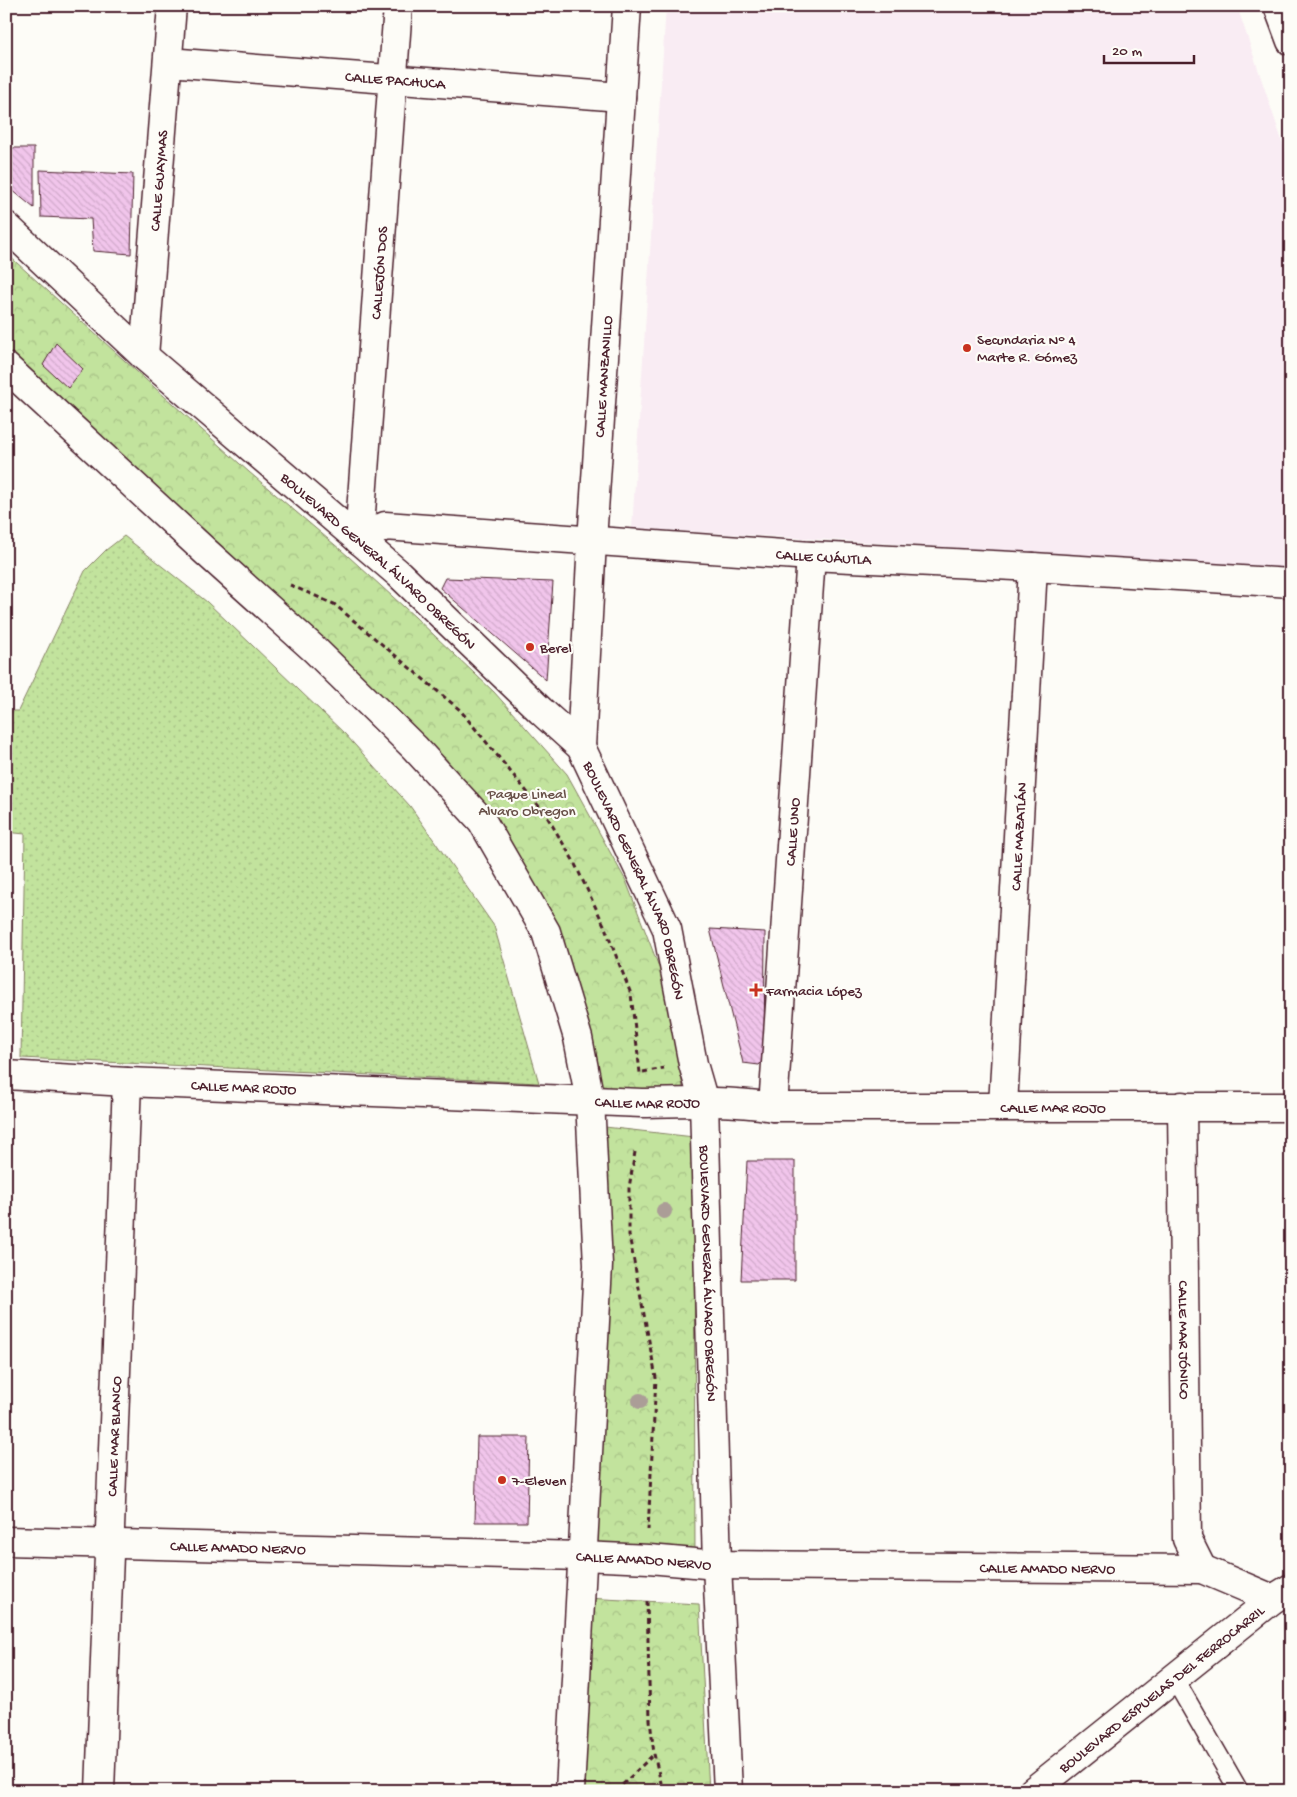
<svg xmlns="http://www.w3.org/2000/svg" width="1297" height="1797" viewBox="0 0 1297 1797" font-family="'Gochi Hand',sans-serif">
  <style>
    .built { fill: #f9ecf3 }
    .grass { fill: url(#grass-dots); stroke: #868164 }
    .forest { fill: url(#forest-crowns); stroke: #868164 }
    .building { fill: url(#building-back-hatch); stroke: #4a1f2b }
    .lines { fill: none; stroke-linecap: round; stroke-linejoin: round }
    .lane-casing { stroke: #4a1f2b; stroke-width: 21 }
    .street-casing { stroke: #4a1f2b; stroke-width: 31 }
    .secondary-casing { stroke: #4a1f2b; stroke-width: 31 }
    .path { stroke: #4a1f2b; stroke-width: 3; stroke-dasharray: 5 4; stroke-linecap: butt }
    .lane { stroke: #fdfcf7; stroke-width: 18 }
    .street { stroke: #fdfcf7; stroke-width: 28 }
    .secondary { stroke: #fdfcf7; stroke-width: 28 }
    .tree { fill: #ab9d97 }
    .poi-dot { fill: #c8321e; stroke: #fdfcf7; stroke-width: 2 }
    .labels { text-anchor: middle; stroke-width: 4.5; stroke-linejoin: round; paint-order: stroke }
    .street-label { font-size: 15px; fill: #4a1f2b; stroke: #fdfcf7 }
    .poi-label { font-size: 15px; fill: #4a1f2b; stroke: #fdfcf7; text-anchor: start }
    .park-label { font-size: 15px; fill: #685048; stroke: #fdfcf7 }
  </style>
  <defs>
    <pattern id="grass-dots" width="8" height="8" patternUnits="userSpaceOnUse" patternTransform="scale(1.25)"><rect width="8" height="8" fill="#c2e39d"/><path d="M2 2h.1M6 6h.1" fill="none" stroke="#a8c287" stroke-width="1.8" stroke-linecap="round"/></pattern>
    <pattern id="forest-crowns" width="20" height="18" patternUnits="userSpaceOnUse" patternTransform="scale(1.25)"><rect width="20" height="18" fill="#c2e39d"/><path d="M2 6a3 3 0 1 1 6 0M12 15a3 3 0 1 1 6 0" fill="none" stroke="#a8c287"/></pattern>
    <pattern id="building-back-hatch" width="6" height="6" patternUnits="userSpaceOnUse" patternTransform="scale(1.25)"><rect width="6" height="6" fill="#f1c5eb"/><path d="M-1 5l2 2M0 0l6 6M5-1l2 2" fill="none" stroke="#d0a9ca"/></pattern>
  </defs>
  <rect width="100%" height="100%" fill="#fdfcf7"/>
  <filter id="ink" filterUnits="userSpaceOnUse"><feTurbulence type="fractalNoise" baseFrequency=".02" numOctaves="2"/><feDisplacementMap in="SourceGraphic" scale="10" xChannelSelector="R" yChannelSelector="G"/><feConvolveMatrix kernelMatrix="1 2 1 2 8 2 1 2 1" color-interpolation-filters="sRGB"/></filter>
  <g filter="url(#ink)">
    <path class="built" d="M 666,6 L 1237,6 L 1291,168 L 1291,568 L 632,528 Z"/>
    <path class="grass" d="M 124,536 L 207,602 L 345,734 L 410,806 L 494,926 L 539,1083 L 21,1058 L 25,834 L 6,832 L 6,711 L 18,711 L 85,571 L 106,550 Z"/>
    <g class="forest">
      <path d="M 6,253 L 135,370 L 249,472 L 348,556 L 415,617 L 494,692 L 567,774 L 626,881 L 664,980 L 688,1116 L 652,1117 L 595,1107 L 583,1038 L 483,824 L 6,381 Z"/>
      <path d="M 596,1126 L 694,1137 L 695,1569 L 590,1569 Z"/>
      <path d="M 586,1598 L 699,1604 L 709,1791 L 584,1791 Z"/>
    </g>
    <g class="building">
      <path d="M 6,148 L 34,148 L 34,208 L 6,185 Z"/>
      <path d="M 40,170 L 133,174 L 131,254 L 93,251 L 91,219 L 41,217 Z"/>
      <path d="M 56,343 L 83,369 L 68,388 L 43,365 Z"/>
      <path d="M 445,578 L 553,582 L 546,680 L 440,588 Z"/>
      <path d="M 710,929 L 765,932 L 764,1059 L 759,1065 L 743,1063 Z"/>
      <path d="M 747,1161 L 795,1161 L 795,1280 L 741,1280 Z"/>
      <path d="M 477,1437 L 529,1437 L 527,1522 L 475,1522 Z"/>
    </g>
    <g class="lines">
      <g class="lane-casing">
        <path id="lane" d="M 1174,1678 L 1239,1791"/>
      </g>
      <g class="street-casing">
        <g id="street">
          <path d="M 1278,6 L 1291,41"/>
          <path id="s1" d="M 168,62 L 621,97"/>
          <path id="s2" d="M 144,356 L 172,6"/>
          <path id="s3" d="M 359,540 L 385,526 L 811,556 L 1033,567 L 1291,583"/>
          <path id="s4" d="M 359,540 L 398,6"/>
          <path id="s5" d="M 581,747 L 592,541 L 627,6"/>
          <path id="s6" d="M 6,1075 L 127,1082 L 642,1103 C 686,1102 730,1100 773,1107 L 1291,1107"/>
          <path id="s7" d="M 1003,1106 L 1033,567"/>
          <path id="s8" d="M 1182,1106 L 1187,1539 L 1202,1569"/>
          <path id="s9" d="M 773,1107 L 811,556"/>
          <path id="s10" d="M 100,1791 L 127,1082"/>
        </g>
      </g>
      <g class="secondary-casing">
        <g id="secondary">
          <path id="s11" d="M 6,226 L 144,356 L 399,574 L 541,711 L 581,747 L 667,929 L 693,1064 L 704,1102 L 717,1565 L 728,1791"/>
          <path d="M 6,367 L 206,552 L 314,649 L 415,748 L 482,821 L 546,932 L 578,1038 L 590,1100 L 598,1265 L 570,1791"/>
          <path id="s12" d="M 6,1541 L 582,1556 L 649,1559 L 717,1565 L 1202,1569 L 1273,1599"/>
          <path id="s13" d="M 1033,1791 L 1273,1599 L 1291,1588"/>
        </g>
      </g>
      <g class="path">
        <path d="M 290,585 L 334,604 L 460,710 L 546,815 L 573,860 L 604,925 L 631,994 L 640,1073"/>
        <path d="M 643,1072 L 664,1068"/>
        <path d="M 635,1152 L 629,1188 L 629,1235 L 656,1378 L 648,1530"/>
        <path d="M 647,1601 L 650,1720 L 654,1754 L 663,1791"/>
        <path d="M 616,1791 L 653,1755"/>
      </g>
      <use href="#lane" class="lane"/>
      <use href="#street" class="street"/>
      <use href="#secondary" class="secondary"/>
    </g>
    <g class="tree">
      <circle cx="664" cy="1211" r="8"/>
      <circle cx="640" cy="1401" r="8"/>
    </g>
  </g>
  <g class="poi-dot">
    <circle cx="967" cy="348" r="5"/>
    <circle cx="530" cy="647" r="5"/>
    <path d="M753.5 982.5h5v5h5v5h-5v5h-5v-5h-5v-5h5z"/>
    <circle cx="502" cy="1480" r="5"/>
  </g>
  <g class="labels">
    <g class="street-label">
      <text dy="5" stroke="none"><textPath href="#s1" startOffset="228">CALLE PACHUCA</textPath></text>
      <text dy="5" stroke="none"><textPath href="#s2" startOffset="176">CALLE GUAYMAS</textPath></text>
      <text dy="5" stroke="none"><textPath href="#s4" startOffset="268">CALLEJÓN DOS</textPath></text>
      <text dy="5" stroke="none"><textPath href="#s5" startOffset="371">CALLE MANZANILLO</textPath></text>
      <text dy="5" stroke="none"><textPath href="#s3" startOffset="469">CALLE CUÁUTLA</textPath></text>
      <text dy="5" stroke="none"><textPath href="#s11" startOffset="501">BOULEVARD GENERAL ÁLVARO OBREGÓN</textPath></text>
      <text dy="5" stroke="none"><textPath href="#s9" startOffset="276">CALLE UNO</textPath></text>
      <text dy="5" stroke="none"><textPath href="#s7" startOffset="270">CALLE MAZATLÁN</textPath></text>
      <text dy="5" stroke="none"><textPath href="#s11" startOffset="921">BOULEVARD GENERAL ÁLVARO OBREGÓN</textPath></text>
      <text dy="5" stroke="none"><textPath href="#s6" startOffset="238">CALLE MAR ROJO</textPath></text>
      <text dy="5" stroke="none"><textPath href="#s6" startOffset="642">CALLE MAR ROJO</textPath></text>
      <text dy="5" stroke="none"><textPath href="#s6" startOffset="1048">CALLE MAR ROJO</textPath></text>
      <text dy="5" stroke="none"><textPath href="#s11" startOffset="1326">BOULEVARD GENERAL ÁLVARO OBREGÓN</textPath></text>
      <text dy="5" stroke="none"><textPath href="#s8" startOffset="234">CALLE MAR JÓNICO</textPath></text>
      <text dy="5" stroke="none"><textPath href="#s10" startOffset="355">CALLE MAR BLANCO</textPath></text>
      <text dy="5" stroke="none"><textPath href="#s12" startOffset="232">CALLE AMADO NERVO</textPath></text>
      <text dy="5" stroke="none"><textPath href="#s12" startOffset="638">CALLE AMADO NERVO</textPath></text>
      <text dy="5" stroke="none"><textPath href="#s12" startOffset="1042">CALLE AMADO NERVO</textPath></text>
      <text dy="5" stroke="none"><textPath href="#s13" startOffset="164">BOULEVARD ESPUELAS DEL FERROCARRIL</textPath></text>
    </g>
    <g class="poi-label">
      <text x="977" y="344">Secundaria N° 4<tspan x="977" dy="17">Marte R. Gómez</tspan></text>
      <text x="540" y="652">Berel</text>
      <text x="766" y="995">Farmacia López</text>
      <text x="512" y="1485">7-Eleven</text>
    </g>
    <g class="park-label">
      <text x="527" y="798">Paque Lineal<tspan x="527" dy="17">Alvaro Obregon</tspan></text>
    </g>
  </g>
  <rect width="1297" height="1797" fill="none" stroke="#fdfcf7" stroke-width="25"/>
  <rect x="12" y="12" width="1272" height="1772" fill="none" stroke="#4a1f2b" stroke-width="2" filter="url(#ink)"/>
  <path d="M1104 55v8h90v-8" fill="none" stroke="#4a1f2b" stroke-width="2.5"/>
  <text x="1112" y="55" font-size="15" fill="#4a1f2b" stroke="#fdfcf7" stroke-width="4" paint-order="stroke">20 m</text>
</svg>
